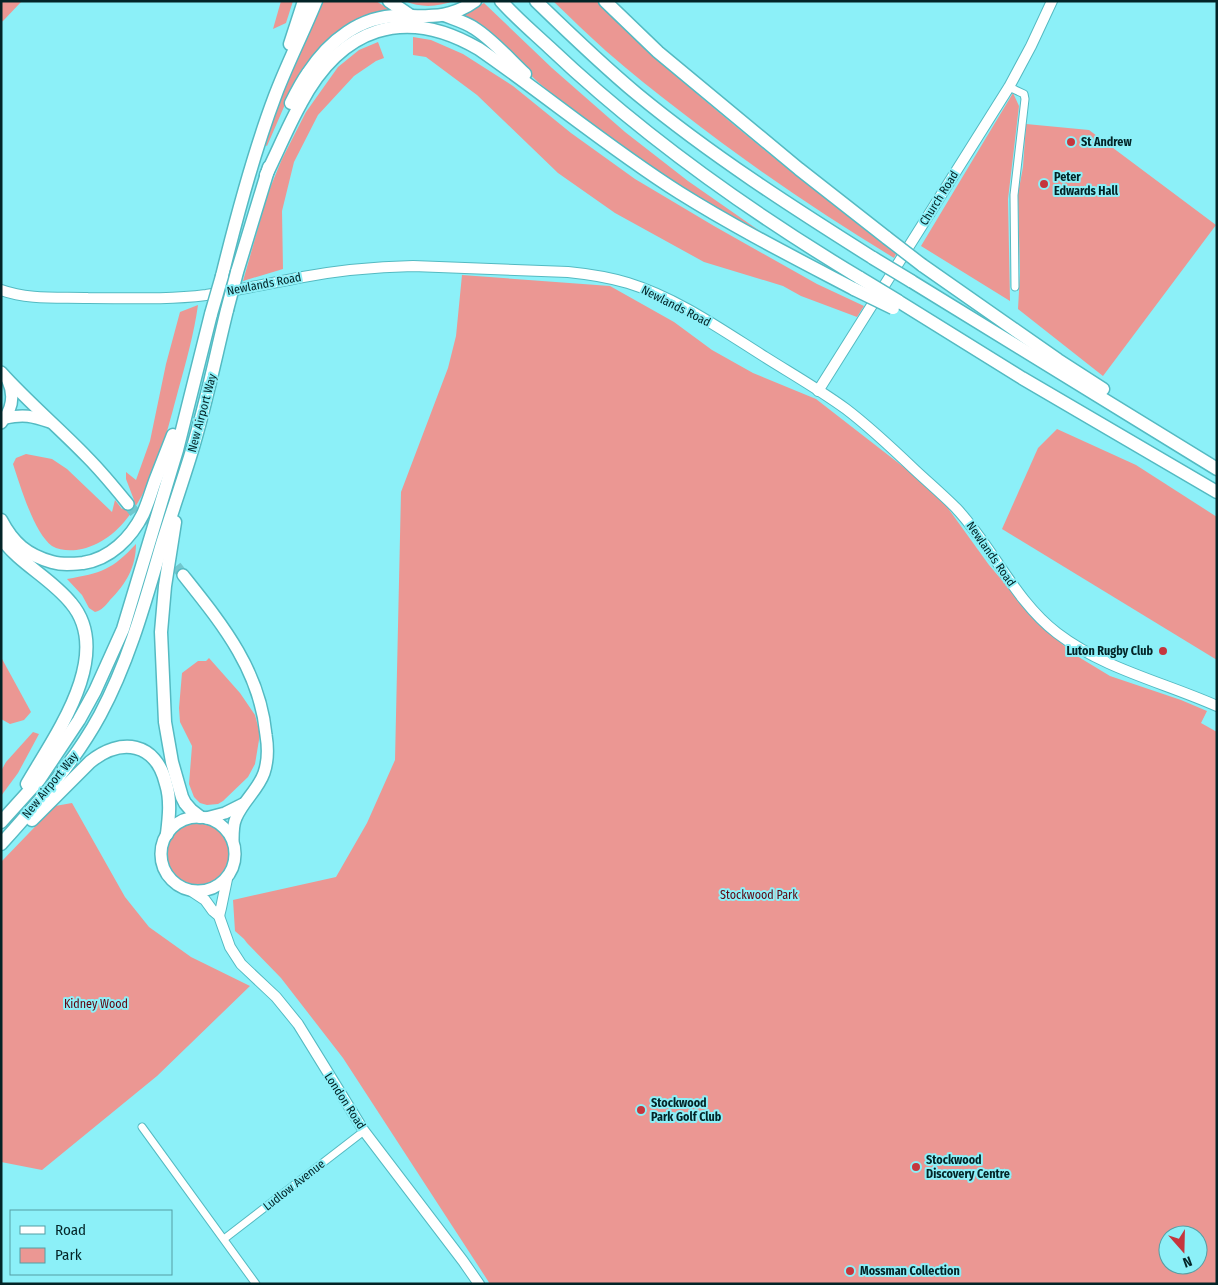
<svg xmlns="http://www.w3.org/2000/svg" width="1218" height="1285" viewBox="0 0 1218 1285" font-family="'Fira Sans Condensed',sans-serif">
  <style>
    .green { fill: #eb9793; fill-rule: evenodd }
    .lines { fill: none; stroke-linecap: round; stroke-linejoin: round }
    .primary-tunnel { stroke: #71c7ce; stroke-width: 11; stroke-dasharray: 11 5.5; stroke-linecap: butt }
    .street-casing { stroke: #54bac2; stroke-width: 9 }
    .secondary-casing { stroke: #54bac2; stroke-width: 12 }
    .primary-casing { stroke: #54bac2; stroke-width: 14 }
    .highway-casing { stroke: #54bac2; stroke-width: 15 }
    .street { stroke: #fff; stroke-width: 7 }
    .secondary { stroke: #fff; stroke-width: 10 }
    .primary { stroke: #fff; stroke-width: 11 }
    .highway { stroke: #fff; stroke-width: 12 }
    .highway-bridge-casing { stroke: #54bac2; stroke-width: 15; stroke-linecap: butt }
    .highway-bridge { stroke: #fff; stroke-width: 12 }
    .poi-dot { fill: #c5363d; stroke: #8cf0f8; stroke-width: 2 }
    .labels { text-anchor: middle; stroke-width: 4; stroke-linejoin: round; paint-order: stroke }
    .poi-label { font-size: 12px; font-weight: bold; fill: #032427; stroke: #8cf0f8; text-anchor: start }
    .street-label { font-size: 12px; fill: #032427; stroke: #8cf0f8 }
    .park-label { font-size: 12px; fill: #5e040f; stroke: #8cf0f8 }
  </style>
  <rect width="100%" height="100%" fill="#8cf0f8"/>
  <g class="green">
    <path d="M 1,1 L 22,1 L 3,21 L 1,22 Z"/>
    <path d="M 281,1 L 293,1 L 286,23 L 273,29 Z"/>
    <path d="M 320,1 L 376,1 L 390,10 L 375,13 L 293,86 L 267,146 L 265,145 L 286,84 Z"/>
    <path d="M 405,1 L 454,1 C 437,7 421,8 405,1 Z"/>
    <path d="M 553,1 L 597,1 C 612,15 626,30 641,44 C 722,119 810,186 896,254 L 894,258 C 819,212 749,165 680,111 C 655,92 630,72 606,51 C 588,35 571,18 553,1 Z"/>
    <path d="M 484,3 L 552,68 L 625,132 L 688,181 L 777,243 L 669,181 L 573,112 L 538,82 L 479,27 L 456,17 Z"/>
    <path d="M 413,37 L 431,40 L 463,54 L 513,86 L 571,133 L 635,179 L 714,226 L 817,284 L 864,306 L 857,317 L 801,296 L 783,286 L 704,262 L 615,213 L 558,173 L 477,95 L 426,57 L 413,55 Z"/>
    <path d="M 378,42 L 384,58 L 376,61 L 354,76 L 318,115 L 294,162 L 282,211 L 283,269 L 243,281 L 268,193 L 282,159 L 306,112 L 338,67 L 359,50 Z"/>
    <path d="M 1013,93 L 1019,106 L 1008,199 L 1010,301 L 921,246 Z"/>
    <path d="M 1026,124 L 1089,130 L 1216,225 L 1103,376 L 1018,309 L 1020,273 L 1018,194 L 1023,167 Z"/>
    <path d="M 462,275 L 610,286 L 674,322 L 712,350 L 753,373 L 816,399 L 937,493 L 989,565 L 1033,617 L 1072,653 L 1110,676 L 1181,700 L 1207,711 L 1201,723 L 1217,732 L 1217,1284 L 490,1284 L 343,1058 L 281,978 L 247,943 L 244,939 L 235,931 L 233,900 L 336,877 L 367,823 L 395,760 L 401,492 L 448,368 L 456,336 ZM 1168,1235 L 1198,1235 L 1198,1265 L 1168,1265 Z"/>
    <path d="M 198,305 C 194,334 186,362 178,391 C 164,443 143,535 82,549 C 73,551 60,551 52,546 C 34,533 20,485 13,464 L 16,458 L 26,454 L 52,459 L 67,469 L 112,512 L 115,500 L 122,509 L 134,500 L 126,479 L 126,472 L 136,480 L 150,441 L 166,364 L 180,312 Z"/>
    <path d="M 1057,429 L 1136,465 L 1217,517 L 1217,660 L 1002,529 L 1038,448 Z"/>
    <path d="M 136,544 C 136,567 126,584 110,600 C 105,606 102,610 95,612 L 89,608 L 82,595 L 67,579 C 101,573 112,570 136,544 Z"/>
    <path d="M 1,657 L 31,712 L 24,720 L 10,724 L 1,719 Z"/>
    <path d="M 209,658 L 240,693 L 255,715 L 260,734 L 255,764 L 248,777 L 223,801 L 218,804 L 207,805 L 200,803 L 194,797 L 189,784 L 192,746 L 180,722 L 179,708 L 182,673 L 198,661 L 206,661 Z"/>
    <path d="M 33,732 L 39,734 L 18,773 L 1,796 L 1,771 L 6,762 Z"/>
    <path d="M 72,803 L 125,897 L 149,927 L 191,957 L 250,986 L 157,1076 L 42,1170 L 1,1162 L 1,862 L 55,806 Z"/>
    <circle cx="197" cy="854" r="33"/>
  </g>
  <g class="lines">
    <g class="primary-tunnel">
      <path d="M 128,504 L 156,540"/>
      <path d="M 166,553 L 183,575"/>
    </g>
    <g class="street-casing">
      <g id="street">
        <path d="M 1009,87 L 1024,94 L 1025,99 L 1014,195 L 1015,287"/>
        <path d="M 142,1127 L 256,1284"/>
        <path d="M 224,1239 L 364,1131"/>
      </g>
    </g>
    <g class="secondary-casing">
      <g id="secondary">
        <path d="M 1,290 C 28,300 60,297 88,298 C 127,298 167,300 206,295 C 239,290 271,283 303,277 C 340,270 376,267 413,266 L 568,272 C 588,274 608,277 628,283 C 677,298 722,330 765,357 C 792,374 820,390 846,409 C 871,428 893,449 915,470 C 929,483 943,495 956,508 C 993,547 1014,600 1057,633 C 1104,669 1163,682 1217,706"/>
        <path d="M 818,391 L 1009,87 L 1031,46 L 1052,1"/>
        <path d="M 193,892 L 205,900 L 213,911 L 219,916 L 230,947 L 241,964 L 276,997 L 298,1024 L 364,1131 L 463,1261 L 479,1284"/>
        <path d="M 219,916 L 221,908 L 227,879"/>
      </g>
    </g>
    <g class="primary-casing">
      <g id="primary">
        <path d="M 1,372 C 28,402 59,428 87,457 C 102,472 115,488 128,504"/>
        <path d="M 5,418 C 24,414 32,416 50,422"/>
        <path d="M 1,423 C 12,410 15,396 8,381"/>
        <path d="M 183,575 C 222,624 260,670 266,735 C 268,747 268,761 264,773 C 258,790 243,801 236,818 C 233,824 233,833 233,840"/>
        <circle cx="198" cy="854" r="37"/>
        <path d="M 206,818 L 225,813 L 243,804"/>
      </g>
    </g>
    <g class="highway-casing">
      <g id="highway">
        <path d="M 389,1 L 411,16"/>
        <path d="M 501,1 C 516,18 534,33 550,48 C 644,137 750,212 860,278"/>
        <path d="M 536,1 C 569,33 602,65 637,94 C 711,155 792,207 873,258"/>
        <path d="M 605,1 L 658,52 L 799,169 L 887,238"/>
        <path d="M 444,15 C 454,19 465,22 474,28 C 493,40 509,59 525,74"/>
        <path d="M 290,44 L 304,1"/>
        <path d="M 291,103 C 296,93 301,83 308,73 C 329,41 361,15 401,16 C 429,16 450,19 475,1"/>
        <path d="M 266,175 C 278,151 288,126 301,103 C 341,28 404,5 479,49 C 547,96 610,149 680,193 C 736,228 795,258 854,289"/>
        <path d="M 922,265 L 1058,360 L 1103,389"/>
        <path d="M 237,272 L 269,167"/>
        <path d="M 222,276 C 237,215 253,154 275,96 C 287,64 303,33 316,1"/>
        <path d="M 911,281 L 1217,469"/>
        <path d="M 898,301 L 1022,378 L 1217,492"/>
        <path d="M 1,520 C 13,543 27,555 52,562 C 63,565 72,564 83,563 C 110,559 131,538 143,514 C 148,503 151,492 155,481 C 161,466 167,450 173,435"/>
        <path d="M 175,522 L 165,586 L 161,632 L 165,722 L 172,762 L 182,797 L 185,803 L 191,810 L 200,817"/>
        <path d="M 1,538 C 20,564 51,578 71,603 C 115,655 54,737 27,784"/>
        <path d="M 32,820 L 90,762 C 121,737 156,742 166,784 C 171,800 169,817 167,834"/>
        <path d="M 1,822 L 39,780 L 79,720 L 95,691 L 123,629 L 177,450 L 211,314"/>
        <path d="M 1,844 C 37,804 74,763 100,715 C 129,661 145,602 162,544 C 171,515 181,486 190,457 C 205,409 215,359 227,310"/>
      </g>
    </g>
    <use href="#street" class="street"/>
    <use href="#secondary" class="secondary"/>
    <use href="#primary" class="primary"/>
    <use href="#highway" class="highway"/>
    <g class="highway-bridge-casing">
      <g id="highway-bridge">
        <path d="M 887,238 L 922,265"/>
        <path d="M 873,258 L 911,281"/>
        <path d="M 860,278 L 898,301"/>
        <path d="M 854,289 L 893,308"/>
        <path d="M 227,310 L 237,272"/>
        <path d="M 211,314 L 222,276"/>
      </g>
    </g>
    <use href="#highway-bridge" class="highway-bridge"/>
  </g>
  <g class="poi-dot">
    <circle cx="1071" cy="142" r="5"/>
    <circle cx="1044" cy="184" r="5"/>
    <circle cx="1163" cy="651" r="5"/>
    <circle cx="641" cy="1110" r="5"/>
    <circle cx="916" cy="1167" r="5"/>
    <circle cx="850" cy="1271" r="5"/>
  </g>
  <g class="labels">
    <g class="poi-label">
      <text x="1081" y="146">St Andrew</text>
      <text x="1054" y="181">Peter<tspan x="1054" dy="14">Edwards Hall</tspan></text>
      <text x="1153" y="655" text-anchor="end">Luton Rugby Club</text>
      <text x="651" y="1107">Stockwood<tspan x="651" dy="14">Park Golf Club</tspan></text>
      <text x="926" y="1164">Stockwood<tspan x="926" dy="14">Discovery Centre</tspan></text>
      <text x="860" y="1275">Mossman Collection</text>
    </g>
    <g class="street-label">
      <text transform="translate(939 198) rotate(-58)" y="4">Church Road</text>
      <text transform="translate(264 284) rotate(-11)" y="4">Newlands Road</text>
      <text transform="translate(676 306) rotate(27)" y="4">Newlands Road</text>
      <text transform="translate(202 413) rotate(-75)" y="4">New Airport Way</text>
      <text transform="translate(991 554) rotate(55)" y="4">Newlands Road</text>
      <text transform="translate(50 785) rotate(-51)" y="4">New Airport Way</text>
      <text transform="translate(345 1101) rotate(57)" y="4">London Road</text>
      <text transform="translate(294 1185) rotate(-38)" y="4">Ludlow Avenue</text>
    </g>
    <g class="park-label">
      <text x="759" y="899">Stockwood Park</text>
      <text x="96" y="1008">Kidney Wood</text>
    </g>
  </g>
  <rect width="1218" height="1285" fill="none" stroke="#032427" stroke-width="5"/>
  <rect x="10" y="1210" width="162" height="65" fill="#8cf0f8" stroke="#559ea4"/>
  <rect x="20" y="1226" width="25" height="8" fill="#ffffff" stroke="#559ea4"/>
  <text x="55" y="1235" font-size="15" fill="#032427">Road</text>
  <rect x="20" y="1248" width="25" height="15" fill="#eb9793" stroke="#559ea4"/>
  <text x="55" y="1260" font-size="15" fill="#032427">Park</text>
  <g transform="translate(1183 1250) rotate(160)"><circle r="24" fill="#8cf0f8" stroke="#559ea4"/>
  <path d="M0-4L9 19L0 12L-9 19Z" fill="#c5363d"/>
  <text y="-8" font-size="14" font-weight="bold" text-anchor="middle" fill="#032427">N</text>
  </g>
</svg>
